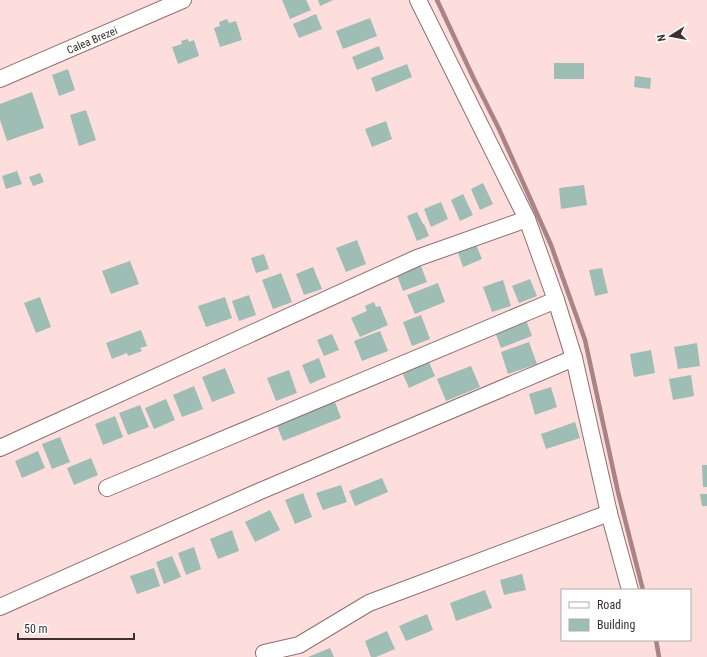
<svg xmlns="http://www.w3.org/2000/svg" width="707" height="657" viewBox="0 0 707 657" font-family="'Roboto Condensed',sans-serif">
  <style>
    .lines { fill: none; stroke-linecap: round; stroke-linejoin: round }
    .stream { stroke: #aa8484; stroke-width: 4.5 }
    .building { fill: #9dbdb5 }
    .minor-casing { stroke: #8d7070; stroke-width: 18 }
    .minor { stroke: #fff; stroke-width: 16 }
    .labels { text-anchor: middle; stroke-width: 3; stroke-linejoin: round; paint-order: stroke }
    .street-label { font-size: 11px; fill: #3c2f2f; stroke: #fff }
  </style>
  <rect width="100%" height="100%" fill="#fedddd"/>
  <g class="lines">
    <g class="stream">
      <path d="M 437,0 L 473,77 L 499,129 L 551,245 L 585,340 L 618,492 L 643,590"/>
      <path d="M 656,640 L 659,657"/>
    </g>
  </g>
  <g class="building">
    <path d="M 282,0 L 306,0 L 311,10 L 290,19 Z"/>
    <path d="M 318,0 L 333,0 L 320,6 Z"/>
    <path d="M 316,14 L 322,29 L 299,38 L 293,24 Z"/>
    <path d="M 370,18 L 377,36 L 343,49 L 336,31 Z"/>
    <path d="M 227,19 L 229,23 L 236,21 L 242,40 L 220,47 L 214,28 L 220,26 L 219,22 Z"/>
    <path d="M 188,39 L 189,42 L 194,40 L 199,56 L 178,64 L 172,47 L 182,44 L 181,41 Z"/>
    <path d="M 379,46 L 384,59 L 357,70 L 352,57 Z"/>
    <rect x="554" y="63" width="30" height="16"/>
    <path d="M 407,64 L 412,77 L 376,92 L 371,78 Z"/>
    <path d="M 68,69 L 75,90 L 59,96 L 52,75 Z"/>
    <path d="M 635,76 L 651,78 L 650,89 L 634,87 Z"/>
    <path d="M 32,92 L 44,128 L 7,141 L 0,120 L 0,104 Z"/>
    <path d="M 86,110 L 96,140 L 79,146 L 70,115 Z"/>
    <path d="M 386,121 L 392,139 L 372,147 L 365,129 Z"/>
    <path d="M 17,171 L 22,184 L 6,189 L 2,176 Z"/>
    <path d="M 40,173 L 44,182 L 33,186 L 29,177 Z"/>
    <path d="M 483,183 L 493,204 L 480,210 L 471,189 Z"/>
    <path d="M 584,185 L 587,205 L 561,209 L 559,188 Z"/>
    <path d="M 463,194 L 473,215 L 460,221 L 451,200 Z"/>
    <path d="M 441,202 L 448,219 L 431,227 L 424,209 Z"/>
    <path d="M 417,212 L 423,224 L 424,224 L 429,236 L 417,241 L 407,216 Z"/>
    <path d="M 357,240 L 366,264 L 346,272 L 336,248 Z"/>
    <path d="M 474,240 L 482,259 L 463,267 L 456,247 Z"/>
    <path d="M 264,254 L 269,269 L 256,273 L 251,258 Z"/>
    <path d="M 130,261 L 139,284 L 111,294 L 102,271 Z"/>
    <path d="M 421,266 L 427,282 L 403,291 L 397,275 Z"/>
    <path d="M 313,267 L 322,289 L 304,295 L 296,274 Z"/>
    <path d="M 602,268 L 608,293 L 595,296 L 589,270 Z"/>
    <path d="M 281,273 L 292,302 L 273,309 L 262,280 Z"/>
    <path d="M 530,279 L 537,296 L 519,303 L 512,286 Z"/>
    <path d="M 503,280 L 511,306 L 492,312 L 483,287 Z"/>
    <path d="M 438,283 L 445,302 L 415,314 L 407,295 Z"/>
    <path d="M 249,295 L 256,315 L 239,321 L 232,301 Z"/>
    <path d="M 40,297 L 51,327 L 36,333 L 24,303 Z"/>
    <path d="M 225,297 L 232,318 L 206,327 L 198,306 Z"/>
    <path d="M 374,302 L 376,307 L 380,306 L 388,325 L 360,337 L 351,318 L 367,311 L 365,306 Z"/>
    <path d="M 421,315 L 430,339 L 412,346 L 403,322 Z"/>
    <path d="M 525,317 L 532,336 L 501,348 L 494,329 Z"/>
    <path d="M 141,330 L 147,346 L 140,348 L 142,351 L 128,356 L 127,353 L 112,359 L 106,343 Z"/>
    <path d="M 380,331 L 388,351 L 362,361 L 354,341 Z"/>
    <path d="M 332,334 L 339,350 L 324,356 L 317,340 Z"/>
    <path d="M 529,342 L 537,364 L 508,374 L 501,352 Z"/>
    <path d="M 697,343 L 700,366 L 678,369 L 674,347 Z"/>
    <path d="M 651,350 L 655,373 L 634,377 L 630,354 Z"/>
    <path d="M 319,358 L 326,377 L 310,384 L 302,365 Z"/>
    <path d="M 428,360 L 435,376 L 409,388 L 402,372 Z"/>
    <path d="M 471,366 L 480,387 L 446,401 L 437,379 Z"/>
    <path d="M 225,368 L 235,393 L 212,402 L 202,377 Z"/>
    <path d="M 289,370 L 297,393 L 276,401 L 267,378 Z"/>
    <path d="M 691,375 L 694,396 L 673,400 L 669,379 Z"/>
    <path d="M 194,386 L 203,409 L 182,417 L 173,395 Z"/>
    <path d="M 551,387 L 557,407 L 535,415 L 529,394 Z"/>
    <path d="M 333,397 L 341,418 L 283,441 L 275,420 Z"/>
    <path d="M 166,399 L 175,420 L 154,429 L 145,408 Z"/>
    <path d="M 140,405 L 149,427 L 128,435 L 119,413 Z"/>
    <path d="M 115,416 L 123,437 L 103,445 L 95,424 Z"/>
    <path d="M 575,422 L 580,438 L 546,449 L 541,434 Z"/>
    <path d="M 60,437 L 70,462 L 52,469 L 42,444 Z"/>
    <path d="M 38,451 L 45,468 L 22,478 L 15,461 Z"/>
    <path d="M 91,458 L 98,475 L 74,485 L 67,468 Z"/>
    <path d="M 702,465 L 707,465 L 707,487 L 703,487 Z"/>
    <path d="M 382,478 L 388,492 L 355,506 L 349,491 Z"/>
    <path d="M 341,485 L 347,502 L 323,510 L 316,493 Z"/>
    <path d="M 303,493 L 312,517 L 295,524 L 285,500 Z"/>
    <path d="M 700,494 L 707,494 L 707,506 L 702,506 Z"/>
    <path d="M 270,510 L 280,530 L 255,542 L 245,522 Z"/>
    <path d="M 232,530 L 239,551 L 218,559 L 210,539 Z"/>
    <path d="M 194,547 L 201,569 L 186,575 L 178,553 Z"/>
    <path d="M 172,556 L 181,577 L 164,584 L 156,562 Z"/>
    <path d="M 154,568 L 160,586 L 137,594 L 130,576 Z"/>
    <path d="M 522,574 L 526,590 L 504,595 L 500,580 Z"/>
    <path d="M 485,590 L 492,608 L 456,621 L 450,603 Z"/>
    <path d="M 427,614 L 433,630 L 406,641 L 399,626 Z"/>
    <path d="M 387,631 L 395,649 L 376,657 L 371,657 L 365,641 Z"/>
    <path d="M 330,648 L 334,657 L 308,657 Z"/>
  </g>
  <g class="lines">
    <g class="minor-casing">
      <g id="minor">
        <path d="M 418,0 L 527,219 L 556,300 L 574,358 L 609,513 L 630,590"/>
        <path d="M 0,79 L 183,0"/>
        <path d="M 0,448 L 417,258 L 527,219"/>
        <path d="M 107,488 L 556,300"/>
        <path d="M 0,607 L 258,492 L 574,358"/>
        <path d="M 264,653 L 299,645 L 369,603 L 609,513"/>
      </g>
    </g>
    <use href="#minor" class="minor"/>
  </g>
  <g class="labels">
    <g class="street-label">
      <text transform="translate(92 40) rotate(-23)" y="4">Calea Brezei</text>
    </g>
  </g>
  <rect x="561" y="589" width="130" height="52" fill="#ffffff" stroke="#b1acac"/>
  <rect x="569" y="602" width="20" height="6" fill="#ffffff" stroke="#b1acac"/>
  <text x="597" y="609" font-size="12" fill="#3c2f2f">Road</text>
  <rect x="569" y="619" width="20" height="12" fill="#9dbdb5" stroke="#b1acac"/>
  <text x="597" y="629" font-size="12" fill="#3c2f2f">Building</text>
  <g transform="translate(671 36) rotate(259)" stroke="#ffffff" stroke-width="3" paint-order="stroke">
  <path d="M0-3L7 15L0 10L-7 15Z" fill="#3c2f2f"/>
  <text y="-6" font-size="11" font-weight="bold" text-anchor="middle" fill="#3c2f2f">N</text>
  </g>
  <path d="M18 633v6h116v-6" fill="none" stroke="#3c2f2f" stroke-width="2"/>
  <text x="24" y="633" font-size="12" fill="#3c2f2f" stroke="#ffffff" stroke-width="3" paint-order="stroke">50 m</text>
</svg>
